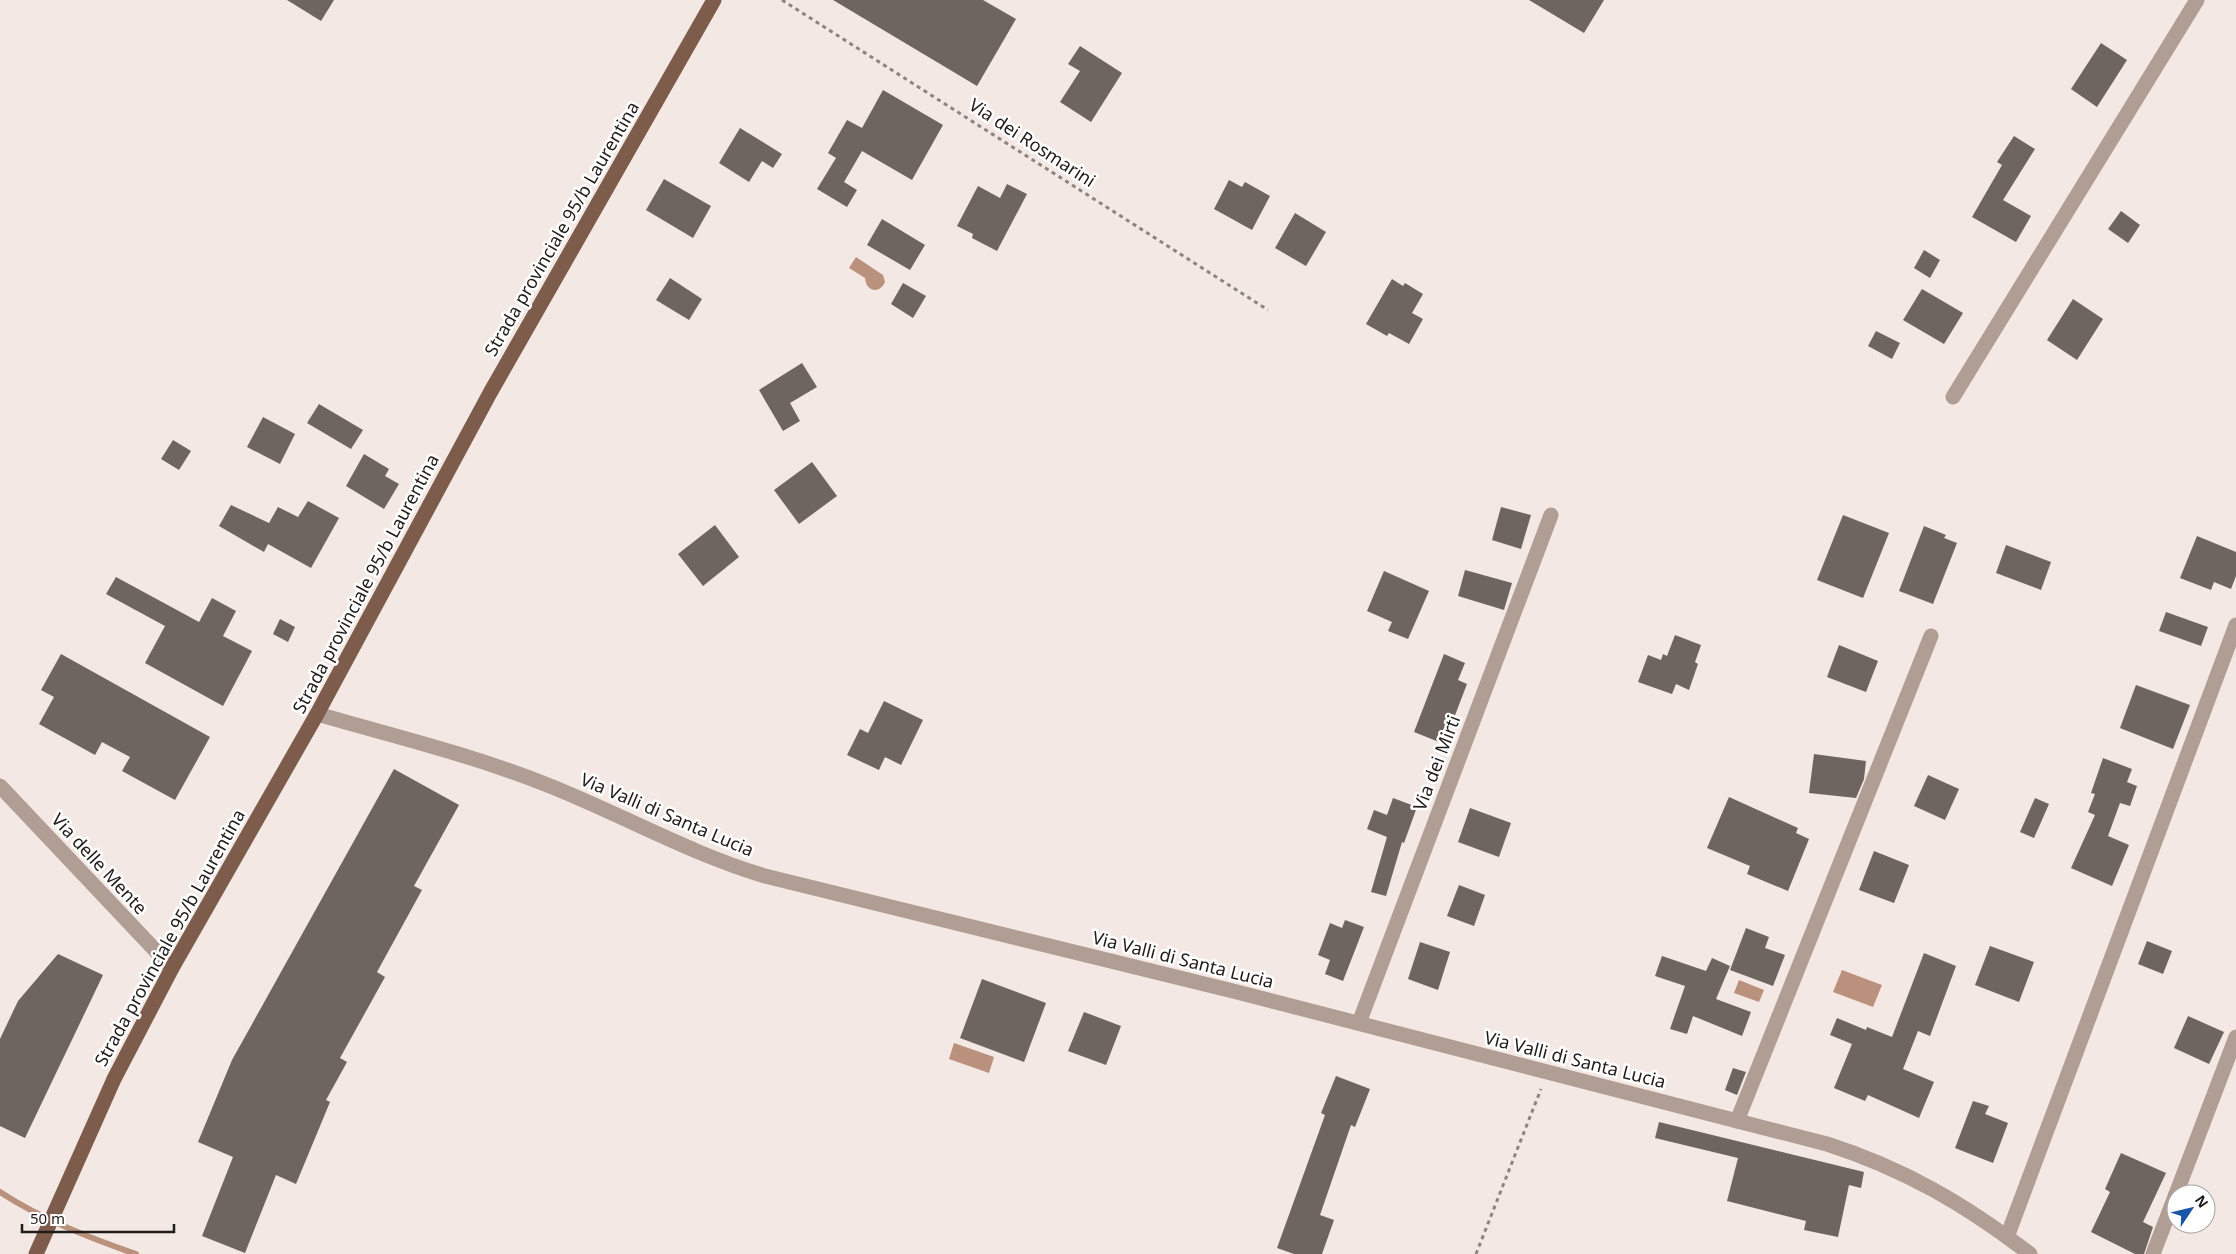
<svg xmlns="http://www.w3.org/2000/svg" width="2236" height="1254" viewBox="0 0 2236 1254" font-family="'Noto Sans',sans-serif">
  <style>
    .water { fill: #ba917d }
    .lines { fill: none; stroke-linecap: round; stroke-linejoin: round }
    .stream { stroke: #ba917d; stroke-width: 6 }
    .building { fill: #6e6560 }
    .path { stroke: #8b8481; stroke-width: 3; stroke-dasharray: 4 4; stroke-linecap: butt }
    .minor { stroke: #b09d94; stroke-width: 15 }
    .major { stroke: #7d5c4c; stroke-width: 15 }
    .labels { text-anchor: middle; stroke-width: 5; stroke-linejoin: round; paint-order: stroke }
    .street-label { font-size: 18px; fill: #1f1c1a; stroke: #fff }
  </style>
  <rect width="100%" height="100%" fill="#f3e8e3"/>
  <g class="water">
    <path d="M 856,257 L 883,275 L 885,282 C 880,294 866,292 865,278 L 849,268 Z"/>
    <path d="M 1842,970 L 1882,985 L 1873,1007 L 1833,992 Z"/>
    <path d="M 1739,980 L 1764,990 L 1759,1002 L 1734,993 Z"/>
    <path d="M 954,1043 L 994,1057 L 989,1073 L 949,1059 Z"/>
  </g>
  <g class="lines">
    <path class="stream" d="M 0,1192 C 41,1219 90,1238 136,1254"/>
  </g>
  <g class="building">
    <path d="M 287,0 L 334,0 L 321,21 Z"/>
    <path d="M 833,0 L 983,0 L 1016,19 L 977,86 Z"/>
    <path d="M 1529,0 L 1604,0 L 1584,33 Z"/>
    <path d="M 2101,43 L 2127,60 L 2097,107 L 2071,89 Z"/>
    <path d="M 1080,46 L 1122,73 L 1091,122 L 1060,102 L 1080,71 L 1068,64 Z"/>
    <path d="M 883,90 L 943,125 L 912,180 L 862,151 L 844,182 L 857,190 L 847,207 L 817,189 L 836,158 L 828,153 L 847,120 L 862,128 Z"/>
    <path d="M 740,128 L 782,154 L 773,168 L 762,161 L 749,182 L 719,163 Z"/>
    <path d="M 2014,136 L 2035,149 L 2003,200 L 2031,216 L 2016,242 L 1972,217 L 2002,165 L 1997,162 Z"/>
    <path d="M 664,179 L 711,206 L 693,238 L 646,210 Z"/>
    <path d="M 1229,180 L 1242,187 L 1245,182 L 1270,196 L 1252,230 L 1214,209 Z"/>
    <path d="M 1007,184 L 1027,194 L 997,251 L 972,238 L 973,234 L 957,226 L 978,186 L 1000,198 Z"/>
    <path d="M 2121,211 L 2140,225 L 2128,243 L 2108,229 Z"/>
    <path d="M 1295,213 L 1326,232 L 1306,266 L 1275,248 Z"/>
    <path d="M 882,219 L 925,245 L 910,270 L 867,245 Z"/>
    <path d="M 1924,250 L 1940,260 L 1930,278 L 1914,268 Z"/>
    <path d="M 670,278 L 702,299 L 689,320 L 656,300 Z"/>
    <path d="M 1392,279 L 1403,286 L 1405,283 L 1423,294 L 1412,313 L 1423,319 L 1409,344 L 1389,333 L 1387,336 L 1366,324 Z"/>
    <path d="M 903,283 L 926,296 L 913,318 L 891,304 Z"/>
    <path d="M 1922,289 L 1963,313 L 1944,344 L 1903,320 Z"/>
    <path d="M 2073,299 L 2103,319 L 2077,360 L 2047,340 Z"/>
    <path d="M 1876,331 L 1900,343 L 1892,359 L 1868,346 Z"/>
    <path d="M 802,363 L 817,387 L 790,403 L 800,421 L 783,431 L 759,390 Z"/>
    <path d="M 319,404 L 363,430 L 351,449 L 307,423 Z"/>
    <path d="M 263,417 L 295,434 L 280,464 L 247,447 Z"/>
    <path d="M 173,440 L 191,451 L 179,470 L 161,459 Z"/>
    <path d="M 364,454 L 389,469 L 385,476 L 399,484 L 384,509 L 346,486 Z"/>
    <path d="M 812,462 L 837,496 L 799,524 L 774,490 Z"/>
    <path d="M 308,501 L 339,518 L 311,568 L 268,544 L 264,552 L 219,526 L 231,505 L 269,523 L 278,507 L 298,517 Z"/>
    <path d="M 1501,507 L 1531,515 L 1521,549 L 1492,540 Z"/>
    <path d="M 1843,515 L 1889,533 L 1863,598 L 1817,580 Z"/>
    <path d="M 715,525 L 739,557 L 703,586 L 678,554 Z"/>
    <path d="M 1924,526 L 1946,535 L 1944,538 L 1957,543 L 1933,604 L 1899,591 Z"/>
    <path d="M 2197,536 L 2236,552 L 2236,576 L 2231,589 L 2214,582 L 2211,590 L 2180,578 Z"/>
    <path d="M 2006,545 L 2051,562 L 2041,590 L 1996,573 Z"/>
    <path d="M 1465,570 L 1512,583 L 1504,610 L 1458,596 Z"/>
    <path d="M 1384,571 L 1429,591 L 1408,639 L 1388,631 L 1392,622 L 1367,611 Z"/>
    <path d="M 116,577 L 199,622 L 212,598 L 236,611 L 223,636 L 252,651 L 223,706 L 145,663 L 165,626 L 106,594 Z"/>
    <path d="M 2166,612 L 2208,627 L 2201,646 L 2159,631 Z"/>
    <path d="M 280,619 L 295,627 L 288,642 L 273,634 Z"/>
    <path d="M 1675,635 L 1701,645 L 1695,662 L 1698,664 L 1689,690 L 1676,684 L 1672,694 L 1638,682 L 1648,655 L 1661,660 L 1663,654 L 1667,656 Z"/>
    <path d="M 1839,645 L 1878,661 L 1866,692 L 1827,677 Z"/>
    <path d="M 61,654 L 210,737 L 175,800 L 122,771 L 130,757 L 102,742 L 95,755 L 39,724 L 54,697 L 41,690 Z"/>
    <path d="M 1444,654 L 1465,663 L 1458,680 L 1467,684 L 1444,744 L 1414,732 Z"/>
    <path d="M 2136,685 L 2190,705 L 2173,749 L 2120,728 Z"/>
    <path d="M 884,701 L 923,720 L 901,765 L 885,757 L 879,770 L 847,755 L 860,729 L 868,733 Z"/>
    <path d="M 1814,754 L 1866,761 L 1864,779 L 1856,798 L 1809,793 Z"/>
    <path d="M 2103,758 L 2132,769 L 2127,782 L 2137,786 L 2130,806 L 2120,803 L 2108,836 L 2129,845 L 2112,886 L 2071,868 L 2095,815 L 2088,812 L 2095,794 L 2091,793 Z"/>
    <path d="M 394,769 L 459,805 L 414,886 L 422,890 L 377,972 L 385,977 L 340,1058 L 347,1062 L 326,1100 L 330,1102 L 296,1184 L 276,1175 L 245,1253 L 202,1236 L 233,1157 L 198,1142 L 232,1060 Z"/>
    <path d="M 1928,775 L 1959,789 L 1945,820 L 1914,806 Z"/>
    <path d="M 1729,797 L 1798,828 L 1796,833 L 1809,839 L 1788,891 L 1747,874 L 1750,866 L 1707,848 Z"/>
    <path d="M 1393,798 L 1417,807 L 1404,843 L 1402,842 L 1386,896 L 1371,892 L 1387,837 L 1367,829 L 1374,810 L 1387,815 Z"/>
    <path d="M 2035,798 L 2049,804 L 2034,838 L 2020,832 Z"/>
    <path d="M 1470,808 L 1511,823 L 1499,857 L 1458,842 Z"/>
    <path d="M 1874,851 L 1909,865 L 1894,903 L 1859,890 Z"/>
    <path d="M 1459,885 L 1485,895 L 1474,926 L 1447,916 Z"/>
    <path d="M 1345,920 L 1364,927 L 1343,981 L 1325,974 L 1330,960 L 1318,955 L 1330,923 L 1342,928 Z"/>
    <path d="M 1746,928 L 1769,937 L 1765,948 L 1785,955 L 1773,986 L 1730,970 Z"/>
    <path d="M 2147,941 L 2172,951 L 2163,974 L 2138,964 Z"/>
    <path d="M 1420,942 L 1450,952 L 1438,990 L 1408,979 Z"/>
    <path d="M 1990,946 L 2034,962 L 2019,1002 L 1975,985 Z"/>
    <path d="M 1924,953 L 1956,966 L 1930,1036 L 1918,1031 L 1903,1069 L 1934,1082 L 1919,1118 L 1868,1095 L 1865,1101 L 1834,1088 L 1852,1044 L 1830,1035 L 1837,1018 L 1866,1030 L 1867,1027 L 1892,1037 Z"/>
    <path d="M 58,954 L 103,975 L 25,1138 L 0,1126 L 0,1039 L 18,1001 Z"/>
    <path d="M 1662,956 L 1706,971 L 1712,958 L 1730,966 L 1716,999 L 1751,1012 L 1742,1036 L 1693,1016 L 1687,1034 L 1670,1029 L 1685,986 L 1655,976 Z"/>
    <path d="M 982,979 L 1046,1003 L 1024,1062 L 960,1038 Z"/>
    <path d="M 1084,1012 L 1121,1026 L 1106,1065 L 1068,1051 Z"/>
    <path d="M 2188,1016 L 2224,1032 L 2209,1064 L 2174,1048 Z"/>
    <path d="M 1733,1068 L 1746,1072 L 1737,1095 L 1725,1090 Z"/>
    <path d="M 1336,1076 L 1370,1089 L 1355,1127 L 1351,1125 L 1320,1215 L 1334,1220 L 1322,1254 L 1294,1254 L 1277,1248 L 1325,1115 L 1321,1113 Z"/>
    <path d="M 1973,1101 L 1989,1106 L 1985,1114 L 2008,1123 L 1993,1163 L 1955,1148 Z"/>
    <path d="M 1659,1122 L 1864,1172 L 1861,1188 L 1849,1185 L 1838,1237 L 1804,1230 L 1806,1221 L 1727,1201 L 1738,1158 L 1655,1138 Z"/>
    <path d="M 2121,1153 L 2166,1173 L 2143,1222 L 2153,1227 L 2144,1254 L 2135,1254 L 2091,1232 L 2110,1192 L 2105,1189 Z"/>
  </g>
  <g class="lines">
    <g class="path">
      <path d="M 782,0 L 1268,310"/>
      <path d="M 1476,1254 L 1541,1089"/>
    </g>
    <g class="minor">
      <path d="M 1953,397 L 2197,0"/>
      <path d="M 317,714 C 394,736 472,755 545,784 C 619,813 688,853 765,876 L 1237,992 L 1827,1144 C 1905,1169 1966,1205 2030,1254"/>
      <path d="M 0,786 L 172,968"/>
      <path d="M 1359,1023 L 1551,515"/>
      <path d="M 1737,1121 L 1931,636"/>
      <path d="M 2176,1194 L 2236,1037"/>
      <path d="M 2007,1237 L 2236,625"/>
      <path d="M 2153,1254 L 2176,1194"/>
    </g>
    <path class="major" d="M 36,1254 L 114,1079 L 172,968 L 317,714 L 490,393 L 714,0"/>
  </g>
  <g class="labels">
    <g class="street-label">
      <text transform="translate(1032 143) rotate(33)" y="6">Via dei Rosmarini</text>
      <text transform="translate(562 229) rotate(-60)" y="6">Strada provinciale 95/b Laurentina</text>
      <text transform="translate(366 584) rotate(-62)" y="6">Strada provinciale 95/b Laurentina</text>
      <text transform="translate(1437 763) rotate(-69)" y="6">Via dei Mirti</text>
      <text transform="translate(667 815) rotate(23)" y="6">Via Valli di Santa Lucia</text>
      <text transform="translate(99 864) rotate(47)" y="6">Via delle Mente</text>
      <text transform="translate(170 938) rotate(-61)" y="6">Strada provinciale 95/b Laurentina</text>
      <text transform="translate(1183 960) rotate(14)" y="6">Via Valli di Santa Lucia</text>
      <text transform="translate(1575 1060) rotate(14)" y="6">Via Valli di Santa Lucia</text>
    </g>
  </g>
  <g transform="translate(2191 1209) rotate(55)"><circle r="24" fill="#ffffff" stroke="#a5a4a3"/>
  <path d="M0-4L9 19L0 12L-9 19Z" fill="#1756a7"/>
  <text y="-8" font-size="14" font-weight="bold" text-anchor="middle" fill="#1f1c1a">N</text>
  </g>
  <path d="M22 1224v8h152v-8" fill="none" stroke="#1f1c1a" stroke-width="2.5"/>
  <text x="30" y="1224" font-size="15" fill="#1f1c1a" stroke="#ffffff" stroke-width="4" paint-order="stroke">50 m</text>
</svg>
